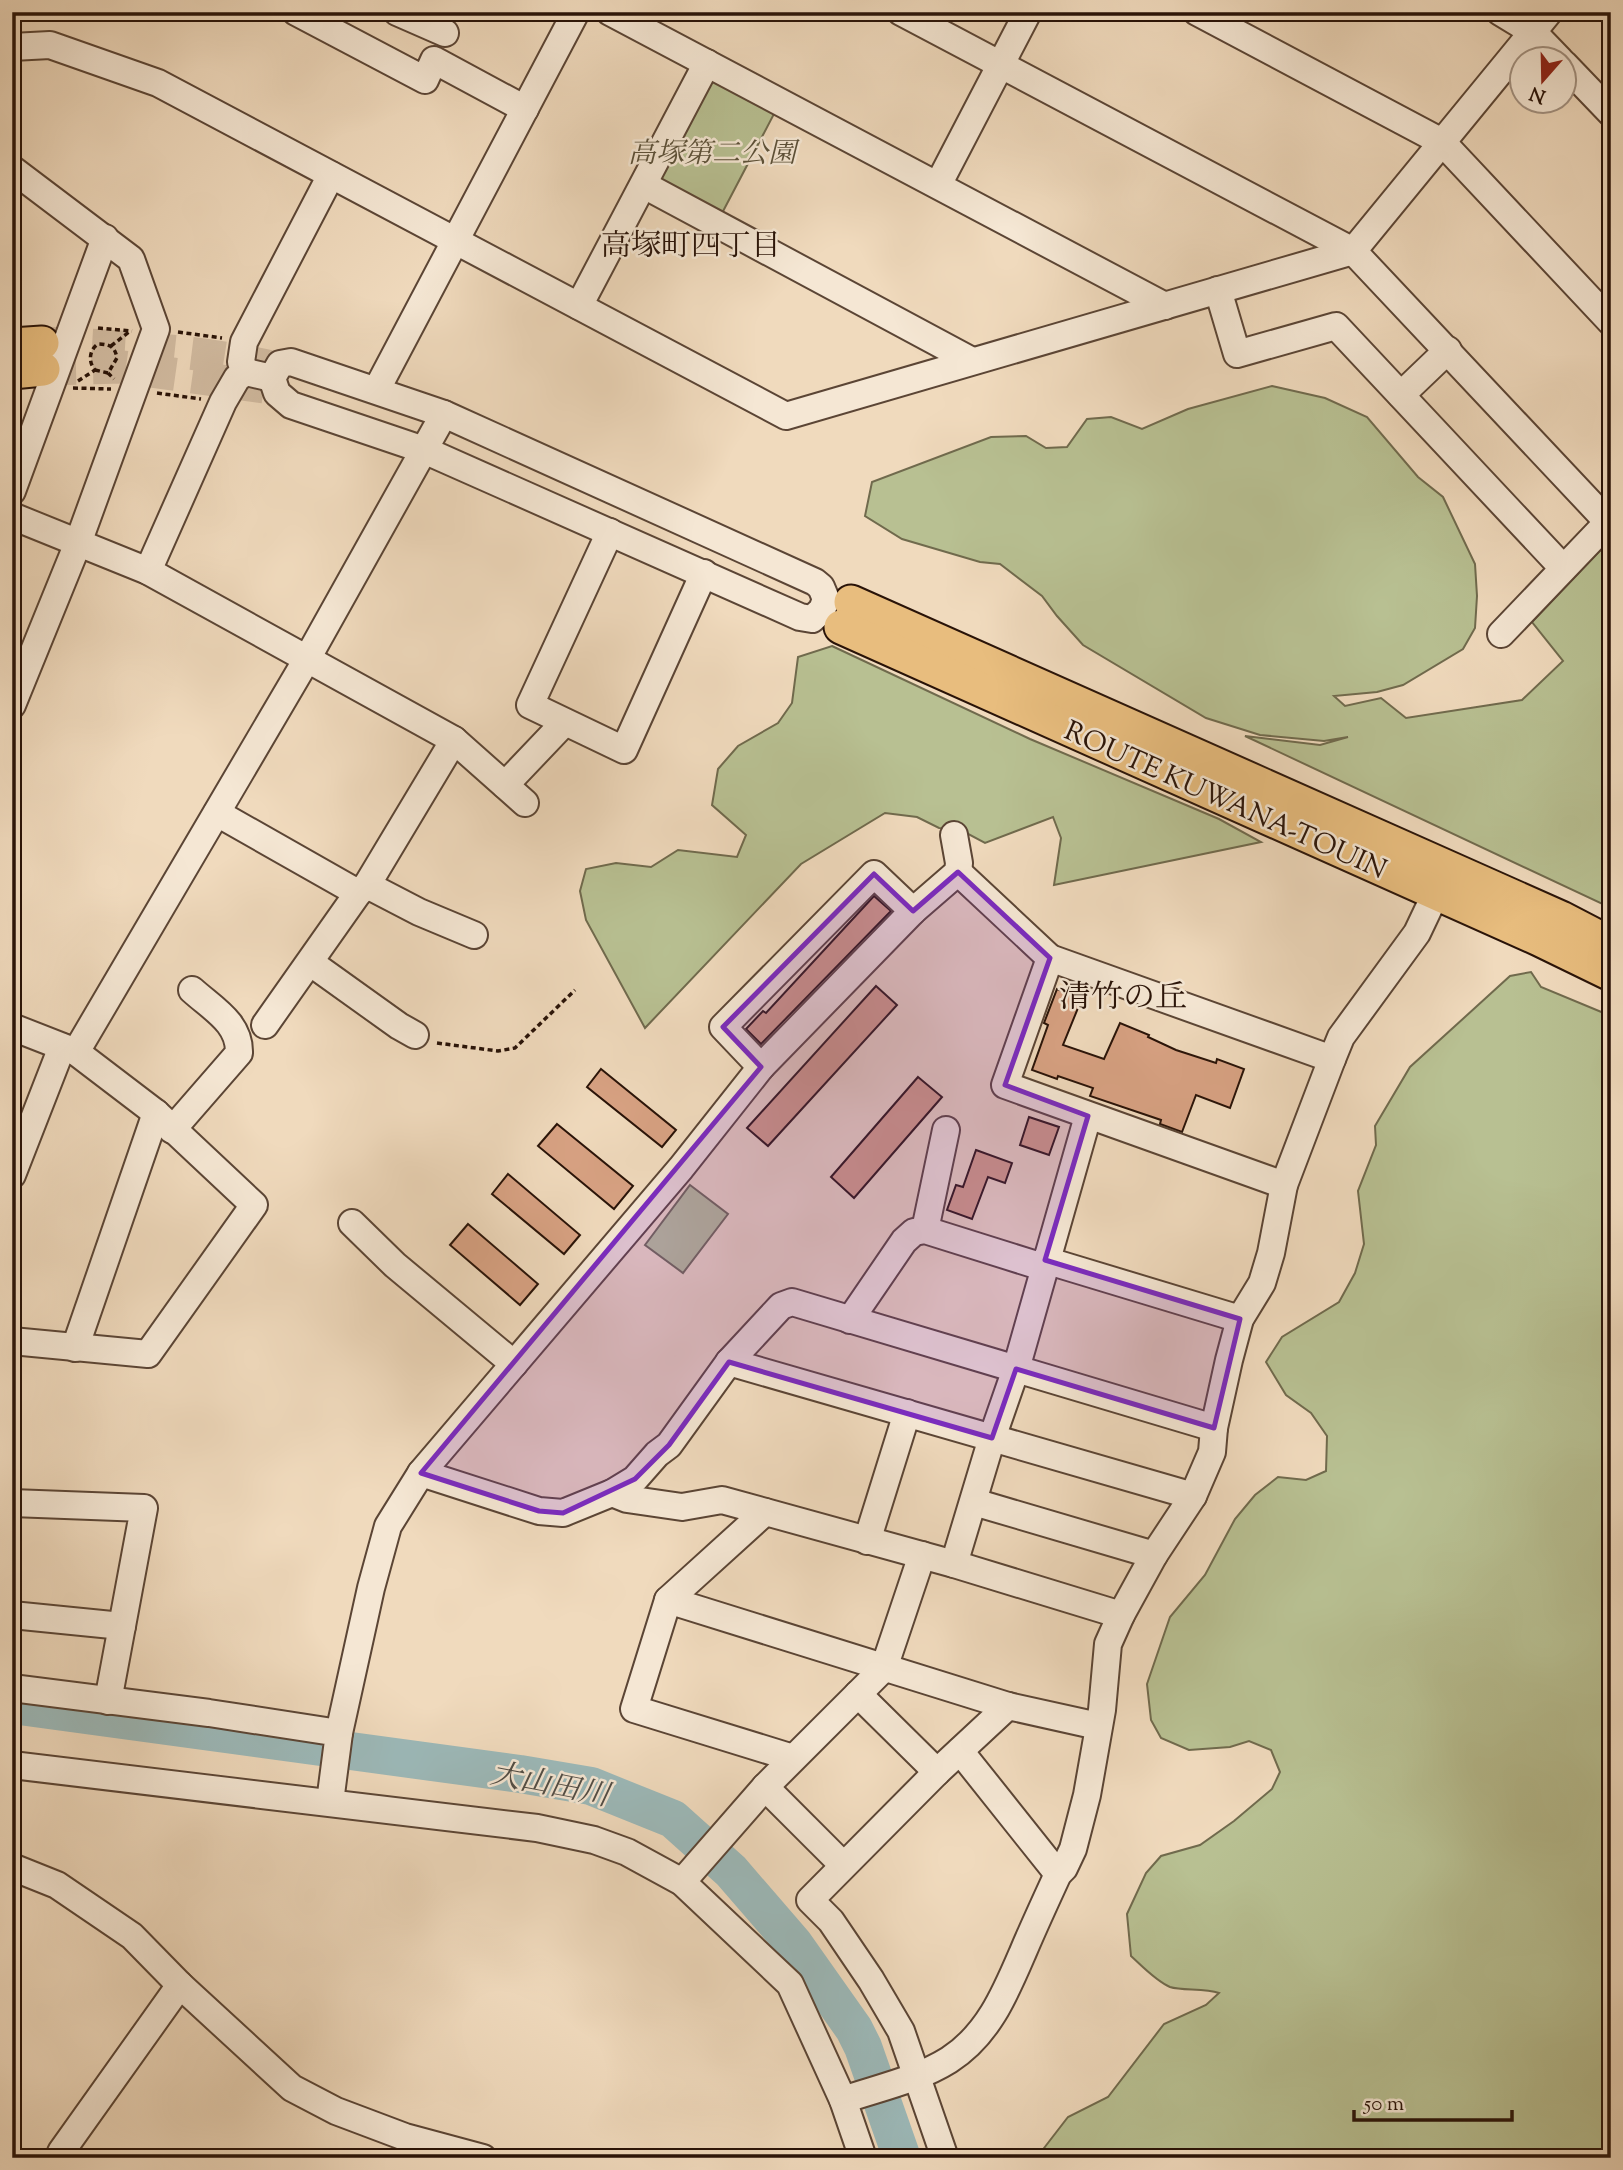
<svg xmlns="http://www.w3.org/2000/svg" width="1623" height="2170" viewBox="0 0 1623 2170" font-family="'Sorts Mill Goudy','Noto Serif JP',serif">
  <style>
    .green { fill: #b8c092; stroke: #706a4d; stroke-width: 2 }
    .lines { fill: none; stroke-linecap: round; stroke-linejoin: round }
    .river { stroke: #9cb9b9; stroke-width: 38 }
    .building { fill: #d8a283; stroke: #291308; stroke-width: 2 }
    .major-tunnel { stroke: #d2bca2; stroke-width: 33; stroke-dasharray: 33 17; stroke-linecap: butt }
    .minor-casing { stroke: #5b4535; stroke-width: 30 }
    .major-casing { stroke: #291308; stroke-width: 37 }
    .path { stroke: #291308; stroke-width: 3.5; stroke-dasharray: 5 3.5; stroke-linecap: butt }
    .minor { stroke: #f5e7d4; stroke-width: 26 }
    .major { stroke: #e8bd7e; stroke-width: 33 }
    .marked { fill: #7b2cbf; fill-opacity: 0.2; stroke: #7b2cbf; stroke-width: 5; stroke-linejoin: round }
    .labels { text-anchor: middle; stroke-width: 5; stroke-linejoin: round; paint-order: stroke }
    .park-label { font-size: 28px; font-style: italic; fill: #5b5038; stroke: #f5e7d4 }
    .street-label { font-size: 28px; fill: #291308; stroke: #f5e7d4 }
    .neighbourhood-label { font-size: 30px; fill: #291308; stroke: #f5e7d4 }
    .water-label { font-size: 30px; font-style: italic; fill: #514d46; stroke: #f5e7d4 }
    .quarter-label { font-size: 32px; fill: #291308; stroke: #f5e7d4 }
  </style>
  <rect width="100%" height="100%" fill="#f0dabd"/>
  <filter id="stains"><feTurbulence type="fractalNoise" baseFrequency=".00286" numOctaves="4"/><feColorMatrix values="0 0 0 0 .2 0 0 0 0 .09 0 0 0 0 .02 0 0 0 .5 -.17"/></filter>
  <radialGradient id="worn" r=".72"><stop offset=".6" stop-color="#630" stop-opacity="0"/><stop offset="1" stop-color="#630" stop-opacity=".3"/></radialGradient>
  <g class="green">
    <path d="M 716,80 L 775,112 L 720,217 L 657,177 L 706,82 Z"/>
    <path d="M 1272,386 L 1325,398 L 1367,417 L 1418,477 L 1443,497 L 1475,564 L 1477,596 L 1475,628 L 1463,649 L 1403,685 L 1377,692 L 1334,696 L 1345,706 L 1381,698 L 1406,718 L 1522,700 L 1563,661 L 1532,622 L 1611,539 L 1611,908 L 1245,736 L 1320,745 L 1348,737 L 1324,741 L 1260,735 L 1206,718 L 1083,645 L 1057,616 L 1042,596 L 1000,564 L 980,562 L 902,539 L 865,516 L 872,482 L 991,437 L 1026,436 L 1046,448 L 1067,447 L 1087,419 L 1111,417 L 1142,429 L 1188,409 Z"/>
    <path d="M 832,646 L 1030,739 L 1219,819 L 1261,842 L 1054,885 L 1061,838 L 1053,817 L 985,843 L 959,829 L 939,828 L 917,817 L 885,813 L 801,864 L 645,1028 L 586,920 L 580,891 L 586,869 L 616,863 L 651,867 L 678,850 L 737,857 L 746,835 L 712,805 L 718,769 L 738,746 L 778,723 L 792,703 L 798,657 Z"/>
    <path d="M 1531,972 L 1541,987 L 1611,1016 L 1611,2158 L 1041,2158 L 1041,2152 L 1068,2117 L 1108,2097 L 1164,2024 L 1206,2005 L 1219,1993 C 1204,1988 1182,1991 1170,1987 C 1156,1981 1142,1966 1131,1956 L 1127,1914 L 1146,1873 L 1161,1856 L 1200,1845 L 1234,1821 L 1272,1789 L 1280,1772 L 1271,1750 L 1249,1741 L 1230,1747 L 1189,1750 L 1161,1738 L 1151,1720 L 1147,1684 L 1170,1617 L 1205,1575 L 1235,1519 L 1255,1495 L 1278,1477 L 1306,1480 L 1326,1471 L 1327,1436 L 1311,1413 L 1286,1395 L 1266,1362 L 1282,1337 L 1339,1302 L 1355,1273 L 1364,1244 L 1358,1191 L 1376,1145 L 1375,1126 L 1410,1067 L 1510,976 Z"/>
    <path d="M 690,1185 L 728,1214 L 683,1273 L 645,1245 Z"/>
  </g>
  <g class="lines">
    <path class="river" d="M 12,1705 L 520,1774 L 591,1786 L 673,1819 L 731,1871 L 794,1944 L 854,2029 L 863,2047 L 902,2158"/>
  </g>
  <g class="building">
    <path d="M 874,896 L 891,911 L 761,1044 L 746,1029 L 763,1011 L 766,1013 Z"/>
    <path d="M 876,986 L 897,1005 L 768,1146 L 747,1128 Z"/>
    <path d="M 1057,989 L 1082,998 L 1063,1045 L 1104,1059 L 1120,1023 L 1149,1035 L 1148,1037 L 1176,1050 L 1216,1063 L 1217,1059 L 1244,1069 L 1230,1108 L 1196,1095 L 1182,1132 L 1160,1124 L 1161,1120 L 1090,1096 L 1093,1088 L 1058,1076 L 1057,1079 L 1032,1070 L 1048,1025 L 1044,1023 Z"/>
    <path d="M 601,1069 L 676,1130 L 662,1147 L 587,1087 Z"/>
    <path d="M 918,1077 L 942,1097 L 854,1198 L 831,1177 Z"/>
    <path d="M 1029,1117 L 1059,1127 L 1049,1155 L 1020,1145 Z"/>
    <path d="M 557,1124 L 633,1186 L 614,1209 L 538,1146 Z"/>
    <path d="M 976,1150 L 1012,1163 L 1005,1183 L 988,1177 L 972,1219 L 947,1210 L 956,1185 L 963,1187 Z"/>
    <path d="M 508,1174 L 580,1235 L 564,1254 L 492,1194 Z"/>
    <path d="M 468,1224 L 538,1284 L 520,1305 L 450,1245 Z"/>
  </g>
  <g class="lines">
    <g class="major-tunnel">
      <path d="M 42,343 C 122,346 194,350 272,367"/>
      <path d="M 43,369 L 123,367 L 264,387"/>
    </g>
    <g class="minor-casing">
      <g id="minor">
        <path d="M 296,12 L 425,80 L 434,60 L 525,109"/>
        <path d="M 397,12 L 445,33"/>
        <path d="M 610,12 L 1165,306"/>
        <path d="M 901,12 L 1353,251 L 1608,522"/>
        <path d="M 1197,12 L 1442,142 L 1611,322"/>
        <path d="M 1500,12 L 1533,32 L 1560,60"/>
        <path d="M 12,47 L 50,45 L 158,83 L 786,416 L 1353,251 L 1549,12"/>
        <path d="M 1564,64 L 1611,113"/>
        <path d="M 12,169 L 131,259 L 156,329 L 78,543 L 12,705"/>
        <path d="M 644,185 L 972,361"/>
        <path d="M 938,185 L 1028,12"/>
        <path d="M 1218,290 L 1237,354 L 1336,326 L 1563,568"/>
        <path d="M 579,306 L 707,63"/>
        <path d="M 291,362 L 444,414 L 815,582 L 821,587 L 826,599 L 822,610 L 812,619 L 800,617 L 424,450 L 291,405 L 277,393 L 272,378 L 280,364 Z"/>
        <path d="M 272,378 L 246,372 L 241,362 L 244,342 L 331,175"/>
        <path d="M 377,389 L 576,12"/>
        <path d="M 1401,395 L 1448,350"/>
        <path d="M 12,491 L 105,238"/>
        <path d="M 12,516 L 148,571 L 454,740 L 367,885 L 358,893 L 217,813"/>
        <path d="M 610,532 L 530,705 L 624,750 L 704,573"/>
        <path d="M 148,571 L 223,402 L 237,378 L 246,372"/>
        <path d="M 1501,634 L 1611,519"/>
        <path d="M 454,740 L 525,803"/>
        <path d="M 505,785 L 564,723"/>
        <path d="M 958,872 L 1050,958 L 1332,1059"/>
        <path d="M 367,885 L 419,912 L 474,935"/>
        <path d="M 1050,958 L 1005,1085 L 1284,1185"/>
        <path d="M 311,963 L 399,1026 L 415,1035"/>
        <path d="M 265,1025 L 358,893"/>
        <path d="M 12,1027 L 76,1052 L 156,1113 L 254,1205 L 148,1354 L 12,1341"/>
        <path d="M 76,1052 L 307,659 L 444,414"/>
        <path d="M 761,1067 L 723,1027 L 874,874 L 913,911"/>
        <path d="M 172,1130 L 239,1053 C 240,1023 213,1009 192,990"/>
        <path d="M 12,1175 L 62,1047"/>
        <path d="M 352,1223 L 395,1265 L 514,1364"/>
        <path d="M 925,1230 L 946,1130"/>
        <path d="M 1045,1260 L 1240,1319"/>
        <path d="M 850,1320 L 904,1241 L 914,1232 L 925,1230 L 1043,1267"/>
        <path d="M 75,1348 L 156,1113"/>
        <path d="M 729,1362 L 1193,1496"/>
        <path d="M 421,1473 L 539,1511 L 563,1513 L 612,1493 L 635,1479 L 657,1454 L 669,1445 L 729,1362 L 781,1306 L 792,1302 L 1214,1428"/>
        <path d="M 612,1493 L 627,1499 L 682,1507 L 722,1500 L 954,1564 L 1121,1615"/>
        <path d="M 974,1502 L 1154,1555"/>
        <path d="M 12,1503 L 144,1508 L 108,1701"/>
        <path d="M 765,1512 L 668,1600 L 634,1709 L 793,1758"/>
        <path d="M 867,1541 L 907,1413"/>
        <path d="M 954,1564 L 992,1438 L 1016,1369 L 1088,1116"/>
        <path d="M 668,1600 L 1008,1706 L 1098,1726"/>
        <path d="M 12,1615 L 122,1626"/>
        <path d="M 12,1688 L 209,1713 L 339,1733 L 330,1802"/>
        <path d="M 858,1694 L 937,1772"/>
        <path d="M 339,1733 L 371,1588 L 388,1526 L 421,1473 L 681,1168 L 761,1067 L 913,911 L 958,872 L 959,863 L 954,835"/>
        <path d="M 960,1751 L 1058,1874"/>
        <path d="M 12,1765 L 537,1828 L 594,1840 L 627,1852 L 682,1882 L 790,1984 L 843,2100 L 863,2158"/>
        <path d="M 765,1787 L 843,1865"/>
        <path d="M 12,1867 L 57,1885 L 132,1936 L 180,1985 L 292,2088 L 336,2111 L 405,2137 L 483,2158"/>
        <path d="M 682,1882 L 765,1787 L 884,1668 L 922,1555"/>
        <path d="M 843,2100 C 878,2088 917,2080 949,2060 C 988,2035 1005,1994 1023,1952 C 1034,1926 1046,1900 1058,1874 L 1064,1868 L 1073,1849 L 1087,1795 L 1102,1710 L 1108,1644 L 1121,1615 L 1154,1555 L 1193,1496 L 1212,1452 L 1214,1428 L 1229,1360 L 1240,1319 L 1262,1283 L 1271,1253 L 1284,1185 L 1332,1059 L 1341,1037 L 1417,933 L 1436,893"/>
        <path d="M 68,2158 L 61,2152 L 180,1985"/>
        <path d="M 945,2158 L 901,2031 L 871,1980 L 831,1921 L 810,1900 L 937,1772 L 1008,1706"/>
      </g>
    </g>
    <g class="major-casing">
      <g id="major">
        <path d="M 12,345 L 42,343"/>
        <path d="M 12,372 L 43,369"/>
        <path d="M 851,602 L 1561,918 L 1611,944"/>
        <path d="M 841,627 L 1539,939 L 1611,974"/>
      </g>
    </g>
    <g class="path">
      <path d="M 98,328 L 132,331"/>
      <path d="M 178,332 L 222,338"/>
      <path d="M 111,346 L 129,332"/>
      <path d="M 95,370 L 108,373"/>
      <path d="M 78,381 L 95,370 C 88,362 89,350 98,344 C 110,344 115,347 117,358 L 108,373 L 114,379"/>
      <path d="M 73,388 L 111,389"/>
      <path d="M 157,393 L 201,399"/>
      <path d="M 437,1043 L 498,1051 L 515,1048 L 575,990"/>
    </g>
    <use href="#minor" class="minor"/>
    <use href="#major" class="major"/>
  </g>
  <path class="marked" d="M 958,872 L 1050,958 L 1005,1085 L 1088,1116 L 1045,1260 L 1240,1319 L 1214,1428 L 1016,1369 L 992,1438 L 729,1362 L 669,1445 L 635,1479 L 563,1513 L 539,1511 L 421,1473 L 761,1067 L 723,1027 L 874,874 L 913,911 Z"/>
  <g class="labels">
    <g class="park-label">
      <text x="712" y="162">高塚第二公園</text>
    </g>
    <g class="street-label">
      <text transform="translate(1226 799) rotate(24)" y="10">ROUTE KUWANA-TOUIN</text>
    </g>
    <g class="neighbourhood-label">
      <text x="691" y="255">高塚町四丁目</text>
    </g>
    <g class="water-label">
      <text transform="translate(550 1784) rotate(11)" y="10">大山田川</text>
    </g>
    <g class="quarter-label">
      <text x="1123" y="1007">清竹の丘</text>
    </g>
  </g>
  <rect width="1623" height="2170" fill="none" stroke="#f0dabd" stroke-width="42"/>
  <rect x="14" y="14" width="1595" height="2142" fill="none" stroke="#291308" stroke-width="3.5"/>
  <rect x="21" y="21" width="1581" height="2128" fill="none" stroke="#291308" stroke-width="2"/>
  <g transform="translate(1543 80) rotate(200)"><circle r="33" fill="#f5e7d4" stroke="#a39282" stroke-width="2"/>
  <path d="M0-5L12 26L0 18L-12 26Z" fill="#8f2418"/>
  <text y="-10" font-size="19" font-weight="bold" text-anchor="middle" fill="#291308">N</text>
  </g>
  <path d="M1354 2110v10h158v-10" fill="none" stroke="#291308" stroke-width="3.5"/>
  <text x="1364" y="2110" font-size="21" fill="#291308" stroke="#f5e7d4" stroke-width="5" paint-order="stroke">50 m</text>
  <rect width="100%" height="100%" filter="url(#stains)"/>
  <rect width="100%" height="100%" fill="url(#worn)"/>
</svg>
